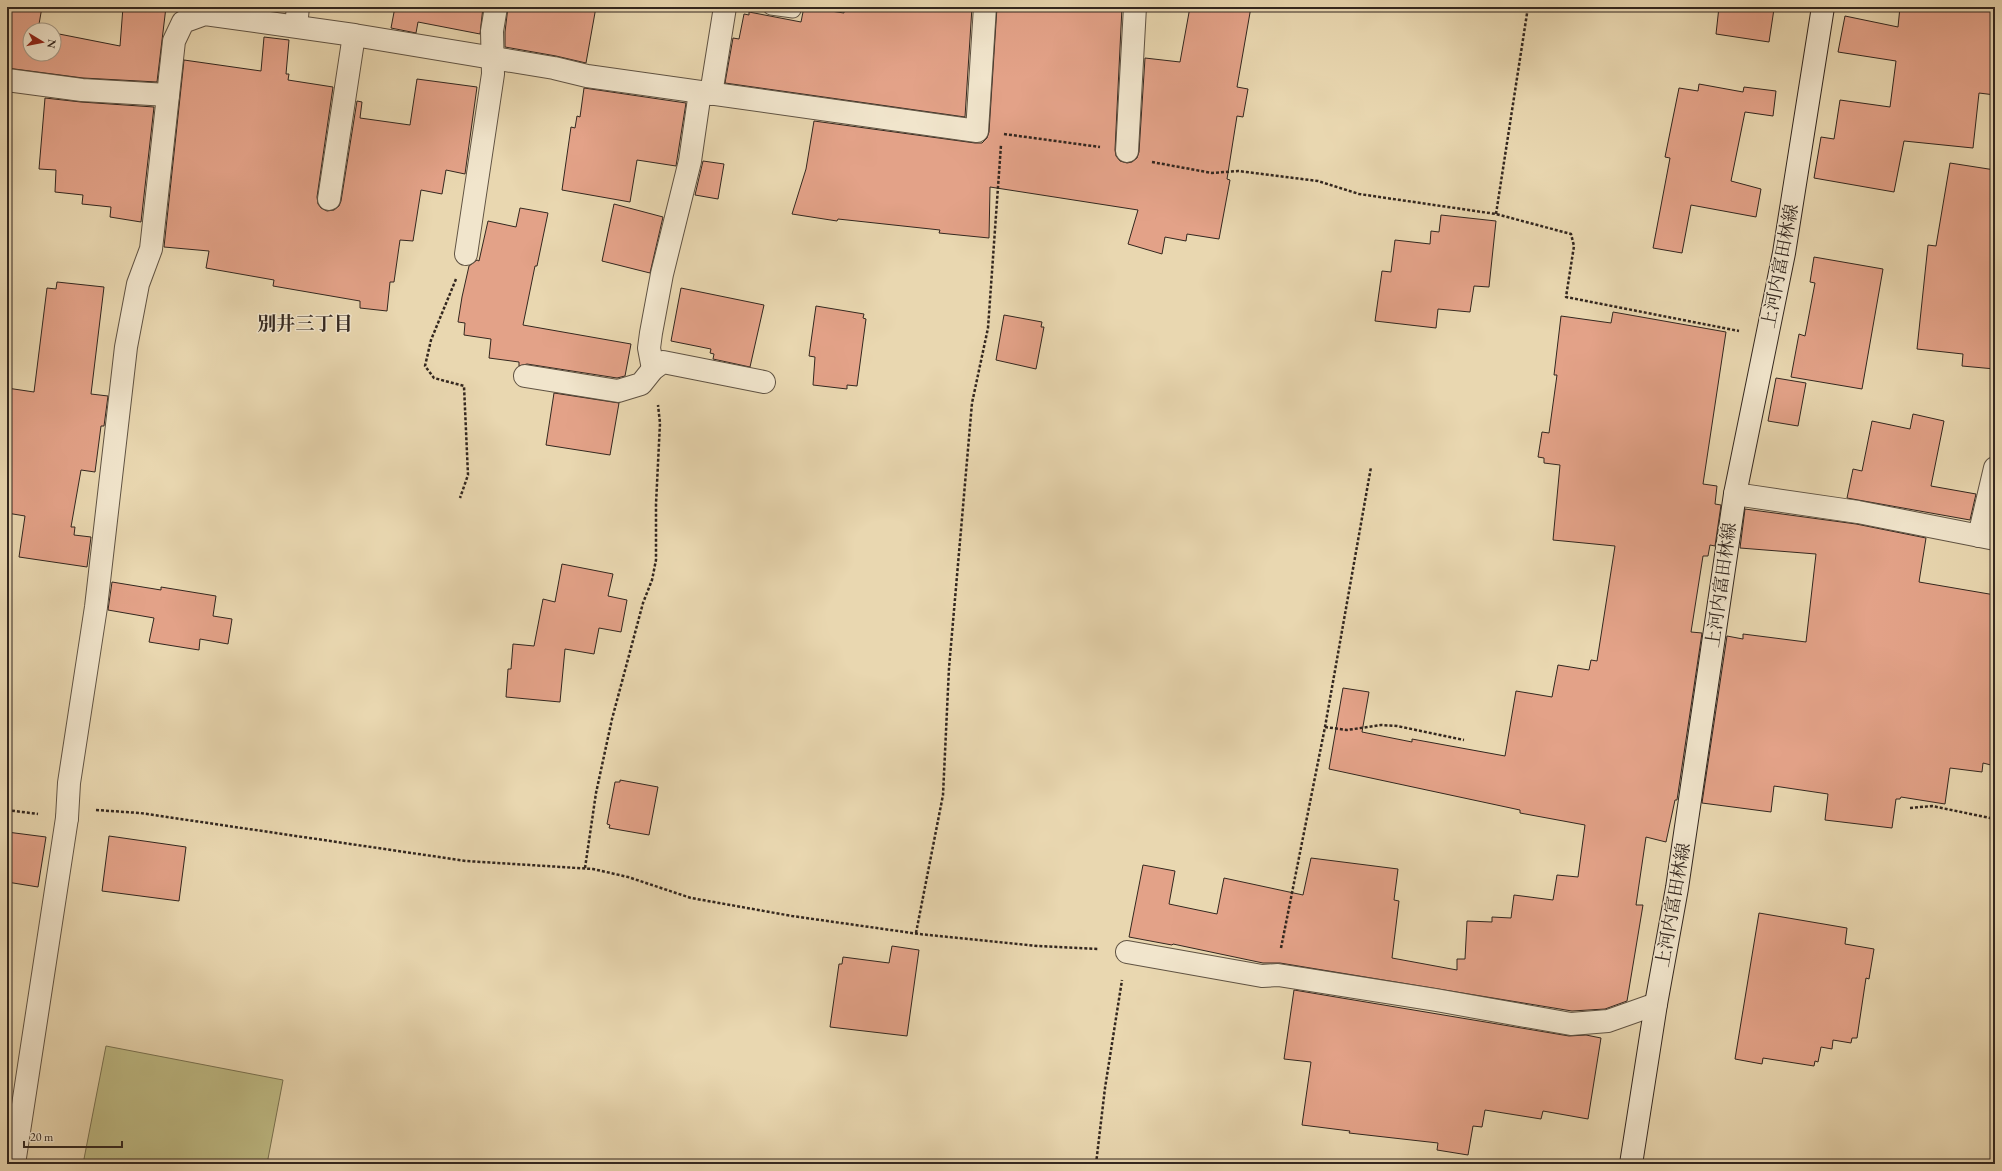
<svg xmlns="http://www.w3.org/2000/svg" width="2002" height="1171" viewBox="0 0 2002 1171" font-family="'EB Garamond','Noto Serif JP',serif">
  <style>
    .green { fill: #bfbc86; stroke: #797252 }
    .building { fill: #e3a288; stroke: #33271f }
    .lines { fill: none; stroke-linecap: round; stroke-linejoin: round }
    .service-casing { stroke: #605343; stroke-width: 17 }
    .minor-casing { stroke: #605343; stroke-width: 24 }
    .tertiary-casing { stroke: #605343; stroke-width: 24 }
    .secondary-casing { stroke: #33271f; stroke-width: 24 }
    .path { stroke: #33271f; stroke-width: 2.5; stroke-dasharray: 3 2; stroke-linecap: butt }
    .service { stroke: #f1e5cc; stroke-width: 15 }
    .minor { stroke: #f1e5cc; stroke-width: 22 }
    .tertiary { stroke: #f1e5cc; stroke-width: 22 }
    .secondary { stroke: #f1e5cc; stroke-width: 22 }
    .labels { text-anchor: middle; stroke-width: 3; stroke-linejoin: round; paint-order: stroke }
    .street-label { font-size: 18px; fill: #33271f; stroke: #f1e5cc }
    .neighbourhood-label { font-size: 19px; font-weight: bold; fill: #33271f; stroke: #f1e5cc }
  </style>
  <rect width="100%" height="100%" fill="#e9d7b0"/>
  <filter id="stains"><feTurbulence type="fractalNoise" baseFrequency=".005" numOctaves="4"/><feColorMatrix values="0 0 0 0 .2 0 0 0 0 .09 0 0 0 0 .02 0 0 0 .5 -.17"/></filter>
  <radialGradient id="worn" r=".72"><stop offset=".6" stop-color="#630" stop-opacity="0"/><stop offset="1" stop-color="#630" stop-opacity=".3"/></radialGradient>
  <path class="green" d="M 106,1046 L 283,1080 L 267,1164 L 83,1164 Z"/>
  <g class="building">
    <path d="M 7,7 L 42,7 L 38,30 L 30,30 L 30,54 L 54,54 L 54,33 L 120,46 L 123,7 L 166,7 L 157,82 L 83,78 L 7,68 Z"/>
    <path d="M 395,7 L 483,7 L 480,34 L 418,22 L 416,33 L 391,28 Z"/>
    <path d="M 508,7 L 596,7 L 586,63 L 556,56 L 505,47 L 505,32 Z"/>
    <path d="M 804,7 L 844,13 L 844,7 L 972,7 L 965,117 L 725,83 L 733,38 L 739,39 L 744,14 L 749,15 L 749,12 L 801,22 Z"/>
    <path d="M 997,7 L 1122,7 L 1115,150 L 1116,156 L 1120,161 L 1127,163 L 1132,162 L 1137,158 L 1139,152 L 1145,58 L 1180,62 L 1190,7 L 1251,7 L 1237,87 L 1248,89 L 1243,117 L 1237,116 L 1227,179 L 1230,180 L 1219,239 L 1187,234 L 1186,241 L 1165,237 L 1162,254 L 1128,244 L 1138,210 L 990,187 L 989,238 L 939,233 L 940,230 L 838,219 L 837,221 L 792,214 L 806,169 L 814,121 L 975,143 L 982,143 L 987,138 L 989,132 Z"/>
    <path d="M 1719,7 L 1759,7 L 1774,9 L 1769,42 L 1716,34 Z"/>
    <path d="M 1900,7 L 1957,7 L 1995,11 L 1995,95 L 1979,93 L 1973,148 L 1904,141 L 1894,192 L 1814,178 L 1821,137 L 1834,139 L 1840,100 L 1890,107 L 1896,61 L 1838,52 L 1845,16 L 1898,27 Z"/>
    <path d="M 264,37 L 289,40 L 286,74 L 289,74 L 288,80 L 333,87 L 317,197 L 318,204 L 321,208 L 327,211 L 334,210 L 339,206 L 341,201 L 357,101 L 362,102 L 360,118 L 410,125 L 417,79 L 477,87 L 465,174 L 446,170 L 442,194 L 421,190 L 413,241 L 400,240 L 394,282 L 390,282 L 387,311 L 360,308 L 360,301 L 273,286 L 274,280 L 206,268 L 209,251 L 164,247 L 184,60 L 261,71 Z"/>
    <path d="M 1699,84 L 1743,92 L 1744,87 L 1776,91 L 1773,116 L 1745,112 L 1731,181 L 1761,189 L 1756,217 L 1691,205 L 1682,253 L 1653,248 L 1670,158 L 1665,157 L 1679,88 L 1698,91 Z"/>
    <path d="M 584,88 L 686,103 L 676,166 L 637,160 L 630,202 L 562,190 L 571,127 L 575,128 L 577,116 L 580,117 Z"/>
    <path d="M 45,98 L 81,102 L 154,107 L 141,222 L 110,217 L 111,207 L 82,204 L 83,195 L 55,192 L 56,170 L 39,169 Z"/>
    <path d="M 703,161 L 724,164 L 718,199 L 695,195 Z"/>
    <path d="M 1950,163 L 1995,170 L 1995,369 L 1962,366 L 1963,354 L 1917,349 L 1928,245 L 1936,246 Z"/>
    <path d="M 614,204 L 663,217 L 650,273 L 602,261 Z"/>
    <path d="M 520,208 L 548,213 L 537,266 L 535,266 L 523,325 L 631,344 L 625,376 L 617,378 L 527,364 L 519,366 L 519,362 L 489,358 L 491,339 L 464,335 L 465,323 L 458,322 L 462,297 L 469,266 L 477,260 L 479,261 L 488,221 L 516,227 Z"/>
    <path d="M 1441,215 L 1496,221 L 1489,287 L 1474,286 L 1470,312 L 1438,309 L 1436,328 L 1375,321 L 1382,271 L 1391,272 L 1395,240 L 1430,244 L 1431,231 L 1439,232 Z"/>
    <path d="M 1814,257 L 1883,269 L 1862,389 L 1791,377 L 1799,334 L 1805,336 L 1815,283 L 1810,282 Z"/>
    <path d="M 57,282 L 104,287 L 91,394 L 108,396 L 104,426 L 101,426 L 95,472 L 81,470 L 71,527 L 75,527 L 74,535 L 91,537 L 87,567 L 19,557 L 25,516 L 7,513 L 7,388 L 34,392 L 47,288 L 56,289 Z"/>
    <path d="M 681,288 L 764,305 L 750,367 L 713,359 L 714,354 L 710,353 L 711,349 L 671,341 Z"/>
    <path d="M 816,306 L 864,314 L 863,318 L 866,319 L 857,386 L 847,385 L 847,389 L 813,385 L 815,357 L 809,356 Z"/>
    <path d="M 1613,312 L 1726,332 L 1703,484 L 1717,486 L 1715,504 L 1721,505 L 1715,546 L 1710,545 L 1708,556 L 1703,556 L 1691,632 L 1702,633 L 1677,800 L 1675,800 L 1666,842 L 1646,837 L 1636,905 L 1643,905 L 1627,1001 L 1605,1009 L 1572,1011 L 1280,963 L 1263,963 L 1173,944 L 1172,945 L 1129,937 L 1143,865 L 1175,871 L 1169,904 L 1217,914 L 1224,878 L 1303,895 L 1311,858 L 1398,869 L 1394,900 L 1399,901 L 1392,958 L 1457,970 L 1457,959 L 1465,959 L 1467,921 L 1492,922 L 1492,917 L 1511,918 L 1514,895 L 1553,900 L 1557,875 L 1578,877 L 1585,825 L 1520,813 L 1520,810 L 1329,769 L 1343,688 L 1369,692 L 1362,732 L 1412,742 L 1412,739 L 1505,756 L 1516,691 L 1552,697 L 1558,665 L 1589,670 L 1591,660 L 1597,661 L 1615,546 L 1553,540 L 1560,465 L 1544,463 L 1544,458 L 1538,457 L 1542,432 L 1549,433 L 1557,375 L 1554,375 L 1561,316 L 1611,323 Z"/>
    <path d="M 1004,315 L 1042,322 L 1041,327 L 1044,327 L 1036,369 L 996,360 Z"/>
    <path d="M 1776,378 L 1806,383 L 1798,426 L 1768,421 Z"/>
    <path d="M 554,393 L 619,403 L 610,455 L 546,445 Z"/>
    <path d="M 1913,414 L 1944,421 L 1931,486 L 1976,494 L 1970,520 L 1847,498 L 1853,469 L 1862,471 L 1872,421 L 1910,429 Z"/>
    <path d="M 1745,509 L 1856,524 L 1926,538 L 1919,582 L 1995,595 L 1995,766 L 1983,763 L 1982,772 L 1950,768 L 1945,804 L 1901,797 L 1900,799 L 1896,799 L 1892,828 L 1825,820 L 1828,794 L 1774,786 L 1771,812 L 1702,803 L 1727,636 L 1743,639 L 1743,634 L 1806,642 L 1816,554 L 1740,548 Z"/>
    <path d="M 562,564 L 613,574 L 608,596 L 627,600 L 621,632 L 599,628 L 594,654 L 565,649 L 560,702 L 506,697 L 508,669 L 511,669 L 513,644 L 534,646 L 543,599 L 555,602 Z"/>
    <path d="M 112,582 L 161,590 L 161,587 L 216,596 L 213,616 L 232,619 L 228,644 L 200,639 L 199,650 L 149,642 L 154,618 L 108,610 Z"/>
    <path d="M 620,780 L 658,787 L 649,835 L 609,828 L 610,825 L 607,824 L 615,782 L 620,782 Z"/>
    <path d="M 7,832 L 46,837 L 38,887 L 7,882 Z"/>
    <path d="M 109,836 L 186,847 L 179,901 L 102,891 Z"/>
    <path d="M 1759,913 L 1847,928 L 1845,944 L 1874,949 L 1869,979 L 1866,978 L 1857,1038 L 1852,1038 L 1851,1043 L 1833,1040 L 1832,1049 L 1821,1047 L 1818,1062 L 1815,1061 L 1814,1066 L 1763,1058 L 1762,1064 L 1735,1059 Z"/>
    <path d="M 892,946 L 919,950 L 907,1036 L 830,1027 L 839,964 L 842,964 L 843,957 L 889,963 Z"/>
    <path d="M 1294,990 L 1569,1036 L 1586,1035 L 1601,1038 L 1588,1119 L 1543,1111 L 1541,1119 L 1485,1110 L 1482,1127 L 1473,1126 L 1468,1155 L 1437,1150 L 1438,1143 L 1349,1133 L 1350,1131 L 1302,1125 L 1311,1062 L 1284,1059 Z"/>
  </g>
  <g class="lines">
    <g class="service-casing">
      <path id="service" d="M 771,7 L 793,10"/>
    </g>
    <g class="minor-casing">
      <g id="minor">
        <path d="M 296,26 L 298,7"/>
        <path d="M 7,80 L 82,90 L 168,95"/>
        <path d="M 711,94 L 725,7"/>
        <path d="M 1127,151 L 1135,7"/>
        <path d="M 329,199 L 354,35"/>
        <path d="M 466,254 L 493,74 L 492,31 L 496,7"/>
        <path d="M 653,369 L 649,348 L 651,333 L 662,274 L 690,161 L 700,92"/>
        <path d="M 525,376 L 618,391 L 641,384 L 653,369 L 663,362 L 764,382"/>
        <path d="M 1735,494 L 1858,512 L 1995,539"/>
        <path d="M 1979,536 L 1995,468"/>
        <path d="M 67,818 L 69,783 L 96,607 L 126,347 L 138,284 L 151,249 L 174,41 L 183,22 L 205,14 L 354,35 L 554,68 L 587,76 L 977,131 L 985,7"/>
        <path d="M 1127,952 L 1262,976 L 1278,975 L 1436,1000 L 1571,1024 L 1608,1021 L 1656,1004"/>
      </g>
    </g>
    <g class="tertiary-casing">
      <path id="tertiary" d="M 14,1164 L 67,818"/>
    </g>
    <g class="secondary-casing">
      <path id="secondary" d="M 1631,1164 L 1656,1004 L 1677,888 L 1735,494 L 1784,253 L 1823,7"/>
    </g>
    <g class="path">
      <path d="M 1004,134 L 1100,147"/>
      <path d="M 1152,162 L 1212,173 L 1238,171 L 1318,181 L 1359,194 L 1496,214 L 1571,234 L 1574,246 L 1566,297 L 1739,331"/>
      <path d="M 1496,214 L 1528,7"/>
      <path d="M 456,279 L 431,340 L 425,366 L 434,378 L 464,386 L 468,475 L 460,498"/>
      <path d="M 1325,727 L 1347,730 L 1381,725 L 1397,726 L 1464,740"/>
      <path d="M 1910,808 L 1932,806 L 1995,819"/>
      <path d="M 7,810 L 38,814"/>
      <path d="M 96,810 L 140,813 L 466,861 L 593,869 L 628,877 L 691,898 L 792,916 L 919,934 L 1038,946 L 1099,949"/>
      <path d="M 585,868 L 596,793 L 612,719 L 643,603 L 652,580 L 656,560 L 656,504 L 660,423 L 658,405"/>
      <path d="M 916,933 L 943,795 L 949,668 L 972,403 L 988,328 L 1001,145"/>
      <path d="M 1281,948 L 1325,727 L 1371,467"/>
      <path d="M 1096,1164 L 1105,1088 L 1122,980"/>
    </g>
    <use href="#service" class="service"/>
    <use href="#minor" class="minor"/>
    <use href="#tertiary" class="tertiary"/>
    <use href="#secondary" class="secondary"/>
  </g>
  <g class="labels">
    <g class="street-label">
      <text transform="translate(1780 266) rotate(-79)" y="6">上河内富田林線</text>
      <text transform="translate(1721 585) rotate(-82)" y="6">上河内富田林線</text>
      <text transform="translate(1673 905) rotate(-80)" y="6">上河内富田林線</text>
    </g>
    <g class="neighbourhood-label">
      <text x="305" y="330">別井三丁目</text>
    </g>
  </g>
  <rect width="2002" height="1171" fill="none" stroke="#e9d7b0" stroke-width="24"/>
  <rect x="8" y="8" width="1986" height="1155" fill="none" stroke="#33271f" stroke-width="2"/>
  <rect x="12" y="12" width="1978" height="1147" fill="none" stroke="#33271f"/>
  <g transform="translate(42 42) rotate(100)"><circle r="19" fill="#f1e5cc" stroke="#a59987"/>
  <path d="M0-3L7 15L0 10L-7 15Z" fill="#8f2418"/>
  <text y="-6" font-size="11" font-weight="bold" text-anchor="middle" fill="#33271f">N</text>
  </g>
  <path d="M24 1141v6h98v-6" fill="none" stroke="#33271f" stroke-width="2"/>
  <text x="30" y="1141" font-size="12" fill="#33271f" stroke="#f1e5cc" stroke-width="3" paint-order="stroke">20 m</text>
  <rect width="100%" height="100%" filter="url(#stains)"/>
  <rect width="100%" height="100%" fill="url(#worn)"/>
</svg>
